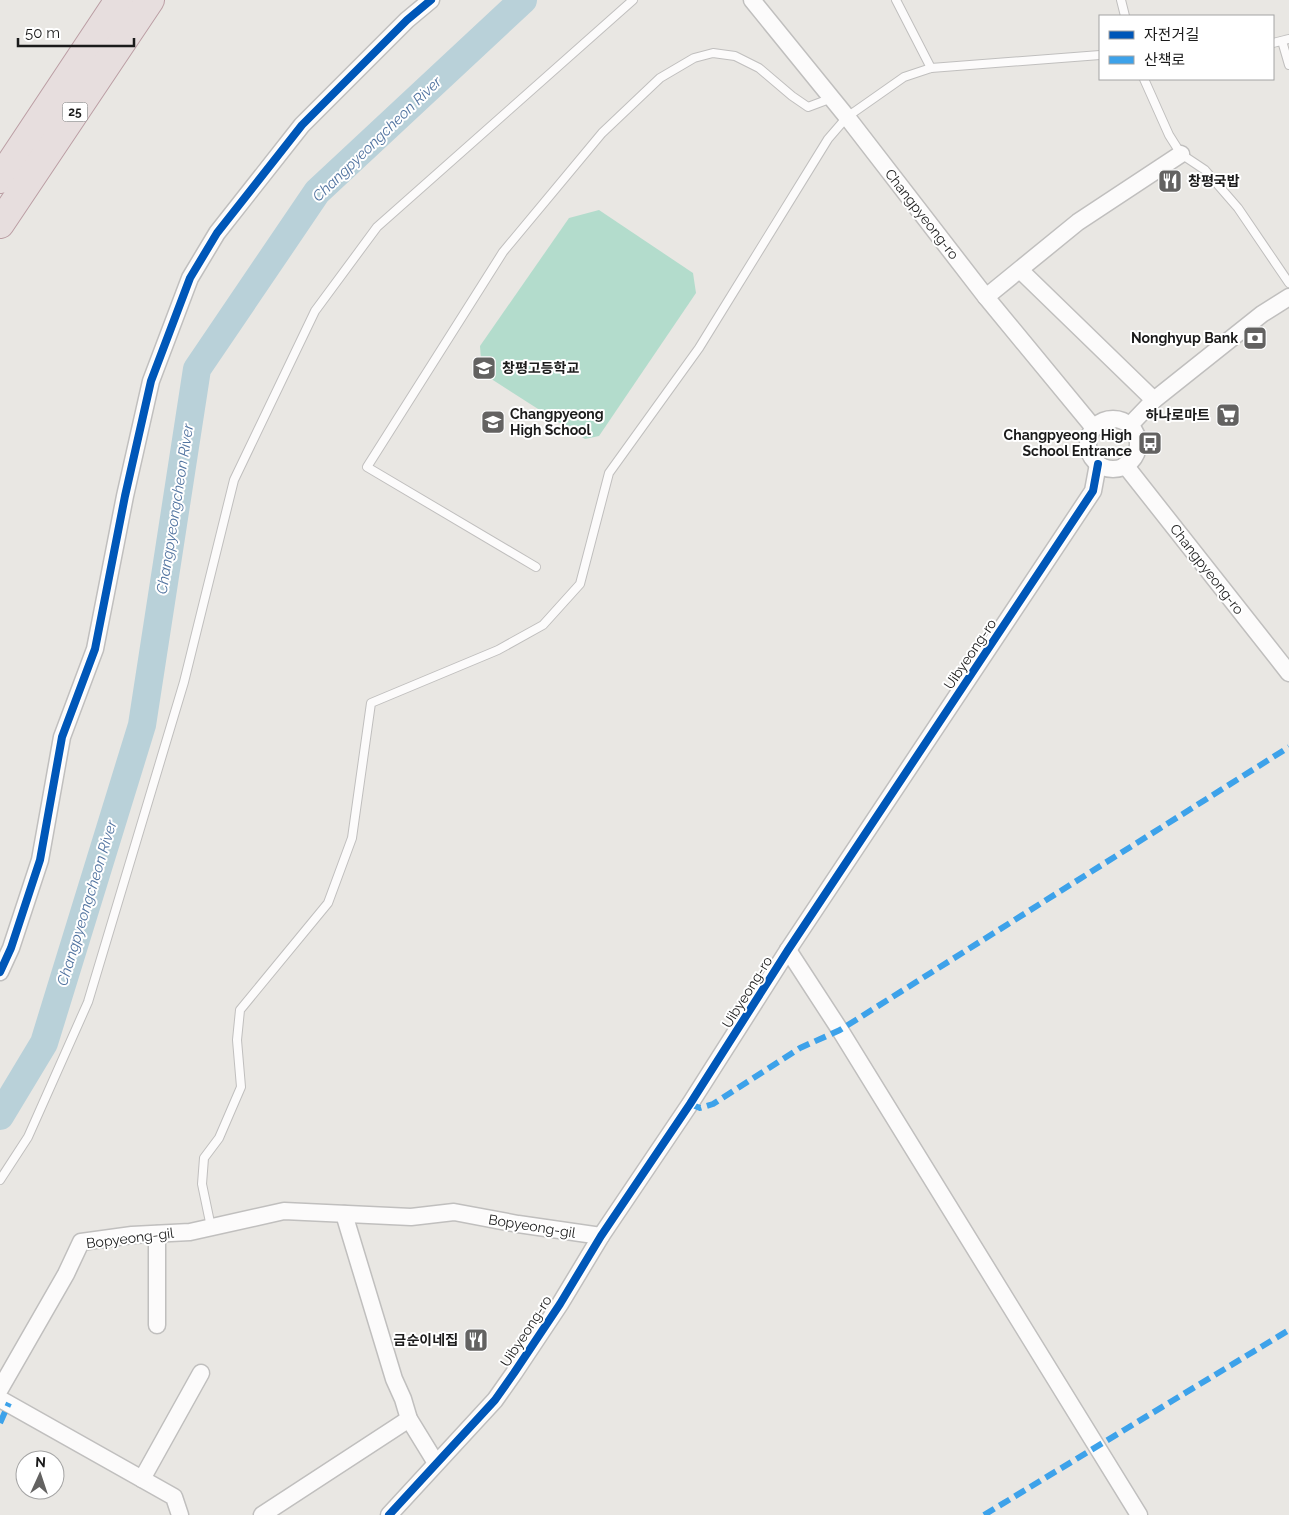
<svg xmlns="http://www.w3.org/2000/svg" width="1289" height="1515" viewBox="0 0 1289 1515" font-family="Raleway,'Noto Sans KR',sans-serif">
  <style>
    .pitch { fill: #b3dccc }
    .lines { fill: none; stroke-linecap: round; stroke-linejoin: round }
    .river { stroke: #b9d1d9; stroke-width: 28 }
    .service-casing { stroke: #c0bfbe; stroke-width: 10 }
    .minor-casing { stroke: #c0bfbe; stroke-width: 19 }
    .motorway-casing { stroke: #bb9ea4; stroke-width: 30 }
    .service { stroke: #fcfbfb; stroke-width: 8 }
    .minor { stroke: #fcfbfb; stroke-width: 16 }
    .motorway { stroke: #e7dede; stroke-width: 28 }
    .quiet { stroke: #3da2ea; stroke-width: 6; stroke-dasharray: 12 6; stroke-linecap: butt }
    .cycleway-casing { stroke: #fff; stroke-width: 11 }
    .cycleway { stroke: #0057b8; stroke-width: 8 }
    .labels { text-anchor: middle; stroke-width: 4; stroke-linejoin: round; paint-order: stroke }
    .shield { fill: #fff; stroke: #5f5f5f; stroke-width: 1 }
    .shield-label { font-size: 12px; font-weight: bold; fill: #1b1b1b }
    .poi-label { font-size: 14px; font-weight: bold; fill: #1b1b1b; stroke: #fff; text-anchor: end }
    .street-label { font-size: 14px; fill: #1b1b1b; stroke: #fff }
    .water-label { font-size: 15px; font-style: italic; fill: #5274a0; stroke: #fff }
  </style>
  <rect width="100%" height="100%" fill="#e9e7e3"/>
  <path class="pitch" d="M 599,210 L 693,273 L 696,293 L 599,436 L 585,439 L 482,373 L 480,346 L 569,218 Z"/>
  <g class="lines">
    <path class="river" d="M 0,1116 L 44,1043 L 142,725 L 197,369 L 317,192 L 523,0"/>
    <g class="service-casing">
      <g id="service">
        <path d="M 896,0 L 931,68"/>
        <path d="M 1121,0 L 1125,16"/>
        <path d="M 1282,41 L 1289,65"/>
        <path d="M 1273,43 L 1289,39"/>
        <path d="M 1144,79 L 1169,135 L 1181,154 L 1205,170 L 1238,208 L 1289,283"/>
        <path d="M 536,567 L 367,467 L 503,252 L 602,133 L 660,78 L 694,58 L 713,53 L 735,56 L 759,68 L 792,96 L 808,107 L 832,98"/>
        <path d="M 0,1180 L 28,1137 L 88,1002 L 184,682 L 234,480 L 315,311 L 377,227 L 633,0"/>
        <path d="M 211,1227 L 202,1184 L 204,1158 L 219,1138 L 241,1087 L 237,1040 L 240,1010 L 328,903 L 352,838 L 371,703 L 498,650 L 543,625 L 580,584 L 609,473 L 699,348 L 828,139 L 847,117 L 904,77 L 931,68 L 1100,55"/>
      </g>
    </g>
    <g class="minor-casing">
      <g id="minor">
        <path d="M 752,0 L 847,117 L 986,297 L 1094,428"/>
        <path d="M 1020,270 L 1154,400"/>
        <path d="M 986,297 L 1078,222 L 1181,154"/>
        <circle cx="1113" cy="444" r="25"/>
        <path d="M 1130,425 L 1154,400 L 1262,314 L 1289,297"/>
        <path d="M 1125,465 L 1289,673"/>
        <path d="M 788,950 L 840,1030 L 1139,1515"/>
        <path d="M 0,972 L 11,948 L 40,860 L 62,737 L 95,649 L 125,496 L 151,381 L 190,278 L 217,233 L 302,125 L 407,20 L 431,0"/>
        <path d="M 344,1214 L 394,1379 L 403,1399 L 409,1419 L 436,1463"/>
        <path d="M 157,1325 L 157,1234"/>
        <path d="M 0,1389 L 66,1274 L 81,1242 L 132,1235 L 190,1232 L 284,1211 L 411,1217 L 454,1212 L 518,1224 L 601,1236"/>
        <path d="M 0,1399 L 174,1497 L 180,1515"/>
        <path d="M 142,1479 L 201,1373"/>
        <path d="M 262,1515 L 409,1419"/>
        <path d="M 389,1515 L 495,1400 L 514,1373 L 560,1304 L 601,1236 L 690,1104 L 788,950 L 1093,491 L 1098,464"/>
      </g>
    </g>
    <g class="motorway-casing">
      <g id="motorway">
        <path d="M 0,179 L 119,0"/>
        <path d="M 0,224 L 150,0"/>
      </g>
    </g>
    <use href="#service" class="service"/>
    <use href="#minor" class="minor"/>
    <use href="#motorway" class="motorway"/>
    <g class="quiet">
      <path d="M 690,1104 L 700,1108 L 713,1104 L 800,1048 L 840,1030 L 1289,747"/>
      <path d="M 0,1423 L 9,1403"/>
      <path d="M 984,1515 L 1289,1330"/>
    </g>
    <g class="cycleway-casing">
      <g id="cycleway">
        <path d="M 0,972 L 11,948 L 40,860 L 62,737 L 95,649 L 125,496 L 151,381 L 190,278 L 217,233 L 302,125 L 407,20 L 431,0"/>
        <path d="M 389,1515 L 495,1400 L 514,1373 L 560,1304 L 601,1236 L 690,1104 L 788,950 L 1093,491 L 1098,464"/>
      </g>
    </g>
    <use href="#cycleway" class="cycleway"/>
  </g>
  <defs>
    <g id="restaurant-square" transform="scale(1.25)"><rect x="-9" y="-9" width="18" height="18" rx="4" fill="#636261" stroke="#fff"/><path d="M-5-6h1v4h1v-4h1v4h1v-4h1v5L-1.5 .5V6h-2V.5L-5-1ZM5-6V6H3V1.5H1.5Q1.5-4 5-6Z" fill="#fff"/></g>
    <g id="bank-square" transform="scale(1.25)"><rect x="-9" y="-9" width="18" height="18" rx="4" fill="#636261" stroke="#fff"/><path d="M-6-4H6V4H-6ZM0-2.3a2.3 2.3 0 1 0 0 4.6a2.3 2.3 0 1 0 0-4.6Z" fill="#fff"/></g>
    <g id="school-square" transform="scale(1.25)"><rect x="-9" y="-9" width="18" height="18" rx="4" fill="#636261" stroke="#fff"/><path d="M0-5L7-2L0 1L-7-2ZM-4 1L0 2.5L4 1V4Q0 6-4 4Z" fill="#fff"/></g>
    <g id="supermarket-square" transform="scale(1.25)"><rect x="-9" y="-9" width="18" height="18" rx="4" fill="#636261" stroke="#fff"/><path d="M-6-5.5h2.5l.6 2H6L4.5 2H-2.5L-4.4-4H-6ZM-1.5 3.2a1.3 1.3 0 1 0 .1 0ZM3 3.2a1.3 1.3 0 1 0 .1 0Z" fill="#fff"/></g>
    <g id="bus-square" transform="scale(1.25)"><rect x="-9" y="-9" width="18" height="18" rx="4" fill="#636261" stroke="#fff"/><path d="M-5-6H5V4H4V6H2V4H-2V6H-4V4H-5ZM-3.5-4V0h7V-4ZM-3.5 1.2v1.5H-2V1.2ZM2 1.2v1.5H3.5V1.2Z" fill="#fff"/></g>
  </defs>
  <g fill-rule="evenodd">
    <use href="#restaurant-square" x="1170" y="181"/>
    <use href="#bank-square" x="1255" y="338"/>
    <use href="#school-square" x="484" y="368"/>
    <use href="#supermarket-square" x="1228" y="415"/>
    <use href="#school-square" x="493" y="422"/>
    <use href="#bus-square" x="1150" y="443"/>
    <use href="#restaurant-square" x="476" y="1340"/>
  </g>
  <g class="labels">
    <rect class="shield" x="62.5" y="102.5" width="25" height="19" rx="4"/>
    <g class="shield-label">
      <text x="75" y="116">25</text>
    </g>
    <g class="poi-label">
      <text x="1188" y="186" text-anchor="start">창평국밥</text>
      <text x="1238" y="343">Nonghyup Bank</text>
      <text x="502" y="373" text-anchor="start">창평고등학교</text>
      <text x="510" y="419" text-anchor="start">Changpyeong<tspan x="510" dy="16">High School</tspan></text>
      <text x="1210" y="420">하나로마트</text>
      <text x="1132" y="440">Changpyeong High<tspan x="1132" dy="16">School Entrance</tspan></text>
      <text x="458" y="1345">금순이네집</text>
    </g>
    <g class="street-label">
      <text transform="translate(922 214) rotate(52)" y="5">Changpyeong-ro</text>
      <text transform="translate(1207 569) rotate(52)" y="5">Changpyeong-ro</text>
      <text transform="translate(970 654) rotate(-56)" y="5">Uibyeong-ro</text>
      <text transform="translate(747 992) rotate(-58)" y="5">Uibyeong-ro</text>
      <text transform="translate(532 1226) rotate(9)" y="5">Bopyeong-gil</text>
      <text transform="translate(130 1238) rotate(-7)" y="5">Bopyeong-gil</text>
      <text transform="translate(526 1331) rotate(-57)" y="5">Uibyeong-ro</text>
    </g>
    <g class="water-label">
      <text transform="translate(377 139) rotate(-44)" y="5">Changpyeongcheon River</text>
      <text transform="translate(175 509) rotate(-81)" y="5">Changpyeongcheon River</text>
      <text transform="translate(87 903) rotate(-73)" y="5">Changpyeongcheon River</text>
    </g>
  </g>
  <rect x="1099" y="15" width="175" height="65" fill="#ffffff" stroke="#a4a4a4"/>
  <rect x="1109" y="31" width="25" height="8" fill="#0057b8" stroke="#a4a4a4"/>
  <text x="1144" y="40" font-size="15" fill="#1b1b1b">자전거길</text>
  <rect x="1109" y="56" width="25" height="8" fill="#3da2ea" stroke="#a4a4a4"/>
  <text x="1144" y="65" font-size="15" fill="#1b1b1b">산책로</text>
  <g transform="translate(40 1475) rotate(3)"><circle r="24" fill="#ffffff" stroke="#a4a4a4"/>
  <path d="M0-4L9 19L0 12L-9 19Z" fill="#636261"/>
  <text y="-8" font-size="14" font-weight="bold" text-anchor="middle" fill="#1b1b1b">N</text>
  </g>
  <path d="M18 38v8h116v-8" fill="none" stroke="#1b1b1b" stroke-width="2.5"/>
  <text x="25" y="38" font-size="15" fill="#1b1b1b" stroke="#ffffff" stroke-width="4" paint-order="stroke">50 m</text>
</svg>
